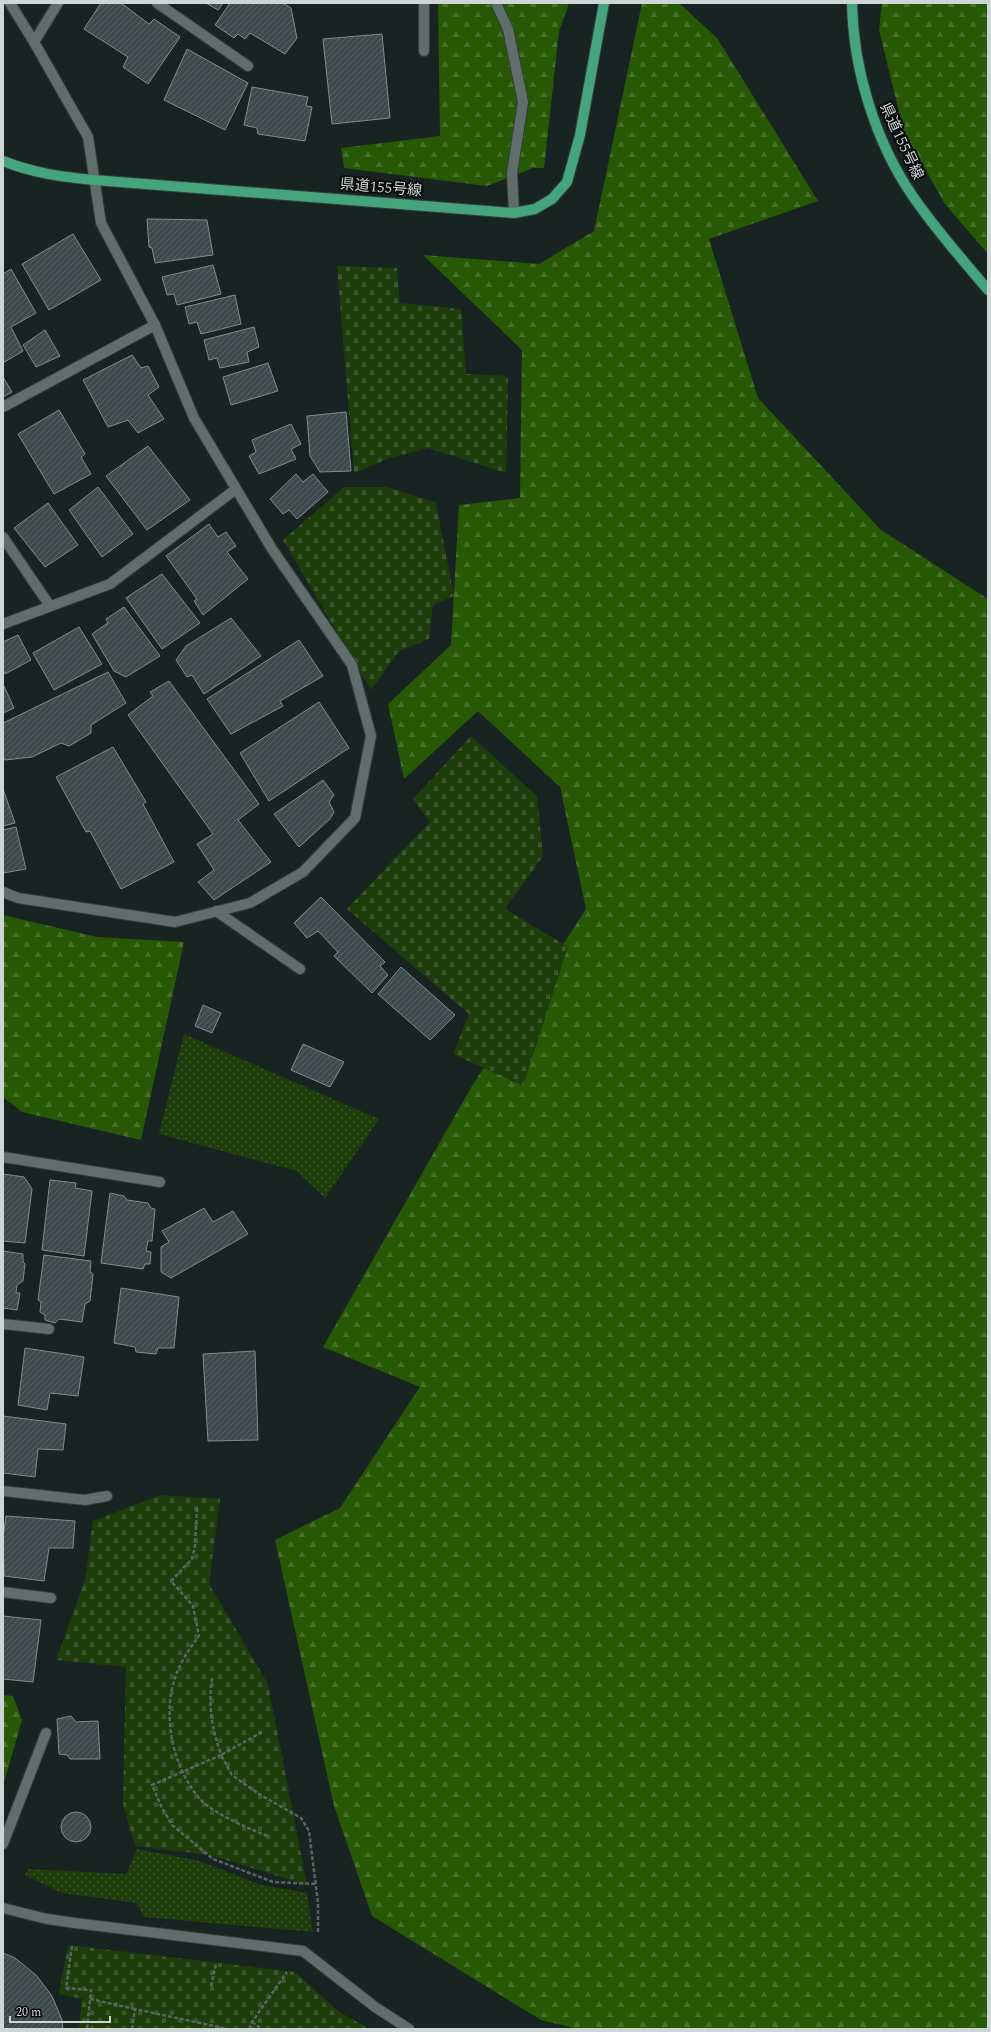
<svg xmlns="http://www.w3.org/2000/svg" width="991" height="2032" viewBox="0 0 991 2032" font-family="Spectral,'Noto Sans JP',serif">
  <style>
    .grass { fill: url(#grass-dots) }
    .forest { fill: url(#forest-firs) }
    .cemetery { fill: url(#cemetery-stones) }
    .building { fill: url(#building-hatch); stroke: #7e8d8f }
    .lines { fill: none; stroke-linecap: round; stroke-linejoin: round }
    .minor-casing { stroke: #343d3c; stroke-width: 12 }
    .major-casing { stroke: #343d3c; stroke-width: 12 }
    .path { stroke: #5a6563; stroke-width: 2.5; stroke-dasharray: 4 2; stroke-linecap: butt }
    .minor { stroke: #5f6d6b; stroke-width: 10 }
    .major { stroke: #44a47e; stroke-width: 10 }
    .labels { text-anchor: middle; stroke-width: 4; stroke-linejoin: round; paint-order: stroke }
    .street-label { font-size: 15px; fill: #ced6d5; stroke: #070c0b }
  </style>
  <defs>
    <pattern id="grass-dots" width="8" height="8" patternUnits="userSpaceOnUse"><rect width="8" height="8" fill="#1d3d0b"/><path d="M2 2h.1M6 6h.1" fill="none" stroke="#3d582e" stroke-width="1.8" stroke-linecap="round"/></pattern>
    <pattern id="forest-firs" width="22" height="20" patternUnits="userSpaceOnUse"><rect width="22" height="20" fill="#275905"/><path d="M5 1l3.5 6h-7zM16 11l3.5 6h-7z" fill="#457029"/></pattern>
    <pattern id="cemetery-stones" width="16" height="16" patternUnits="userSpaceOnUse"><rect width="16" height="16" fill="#1d3d0b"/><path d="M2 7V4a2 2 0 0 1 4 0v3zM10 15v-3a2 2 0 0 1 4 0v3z" fill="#3d582e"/></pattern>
    <pattern id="building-hatch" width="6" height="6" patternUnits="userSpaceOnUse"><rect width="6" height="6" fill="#3d4a4c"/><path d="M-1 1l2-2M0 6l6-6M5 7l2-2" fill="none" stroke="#586365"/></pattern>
  </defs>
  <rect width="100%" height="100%" fill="#182422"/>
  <g class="grass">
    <path d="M 184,1034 L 379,1119 L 325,1198 L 296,1171 L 159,1134 Z"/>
    <path d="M 137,1849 L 200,1861 L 261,1885 L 307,1893 L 313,1932 L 144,1917 L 137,1903 L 62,1893 L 25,1875 L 28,1869 L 126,1874 Z"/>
  </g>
  <g class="forest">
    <path d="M 438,3 L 569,3 L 559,31 L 544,168 L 533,168 L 487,186 L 344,168 L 341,148 L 440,136 Z"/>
    <path d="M 642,3 L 679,3 L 717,38 L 818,201 L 709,239 L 758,398 L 881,530 L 988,599 L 988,2029 L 578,2029 L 541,2020 L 372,1916 L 334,1806 L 275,1540 L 340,1508 L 420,1387 L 323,1347 L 472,1086 L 586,909 L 560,787 L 478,711 L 404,779 L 388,704 L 451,645 L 459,505 L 520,498 L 522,350 L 423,255 L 539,264 L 594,231 Z"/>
    <path d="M 882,3 L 988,3 L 988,254 L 945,204 L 904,132 L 879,30 Z"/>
    <path d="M 3,915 L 97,937 L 184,942 L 141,1140 L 22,1112 L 3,1097 Z"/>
    <path d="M 3,1695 L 13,1696 L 22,1720 L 3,1786 Z"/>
  </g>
  <g class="cemetery">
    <path d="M 337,266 L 397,268 L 400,303 L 461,309 L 466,374 L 508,376 L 506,473 L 428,448 L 390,458 L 354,473 Z"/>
    <path d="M 344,487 L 387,487 L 436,503 L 454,596 L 433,605 L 429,639 L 399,651 L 371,690 L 283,540 Z"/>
    <path d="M 471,736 L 537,796 L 543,856 L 505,909 L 568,947 L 523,1086 L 453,1054 L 469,1014 L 347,909 L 430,822 L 413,799 Z"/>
    <path d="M 160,1495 L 220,1499 L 209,1584 L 268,1684 L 307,1885 L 210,1855 L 135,1846 L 123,1804 L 126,1667 L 56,1660 L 85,1580 L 93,1521 Z"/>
    <path d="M 68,1945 L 295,1972 L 338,2011 L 369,2029 L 79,2029 L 82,1999 L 59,1994 Z"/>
  </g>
  <g class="building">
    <path d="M 101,3 L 121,3 L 149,24 L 154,19 L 180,37 L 148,84 L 123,67 L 128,57 L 84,29 Z"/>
    <path d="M 206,3 L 223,3 L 218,10 Z"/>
    <path d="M 230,3 L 283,3 L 291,8 L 297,38 L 285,54 L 250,33 L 245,39 L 238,34 L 234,38 L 215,25 Z"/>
    <path d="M 382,34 L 390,118 L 332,124 L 323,39 Z"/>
    <path d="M 187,49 L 248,83 L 225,130 L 164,100 Z"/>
    <path d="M 252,87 L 308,97 L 306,106 L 312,107 L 305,141 L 258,134 L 257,128 L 244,125 Z"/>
    <path d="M 147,219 L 207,220 L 213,255 L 155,263 L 152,248 L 149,247 Z"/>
    <path d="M 73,234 L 101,280 L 49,310 L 22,264 Z"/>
    <path d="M 213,265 L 221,294 L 177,305 L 174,294 L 167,295 L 162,277 Z"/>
    <path d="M 11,269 L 36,313 L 11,327 L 23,351 L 3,363 L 3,274 Z"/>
    <path d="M 235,295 L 241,324 L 201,334 L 197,322 L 189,324 L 185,307 Z"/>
    <path d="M 254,327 L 259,347 L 247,352 L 249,362 L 220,368 L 217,358 L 209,360 L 204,340 Z"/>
    <path d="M 45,330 L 60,356 L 36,367 L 23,345 Z"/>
    <path d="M 132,355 L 141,368 L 148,366 L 159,387 L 148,395 L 164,419 L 138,433 L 128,420 L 108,427 L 83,380 Z"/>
    <path d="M 268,363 L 278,391 L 231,405 L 223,377 Z"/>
    <path d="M 3,377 L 12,392 L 3,397 Z"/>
    <path d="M 59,410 L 85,454 L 81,457 L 91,474 L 54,494 L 18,434 Z"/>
    <path d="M 346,412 L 351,471 L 320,472 L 310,456 L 307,416 Z"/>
    <path d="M 291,424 L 301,444 L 291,449 L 296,459 L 259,474 L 249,456 L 256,452 L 252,440 Z"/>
    <path d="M 148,446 L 190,500 L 147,530 L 106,476 Z"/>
    <path d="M 296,474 L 303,482 L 313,474 L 328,492 L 297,519 L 289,510 L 283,514 L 270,499 Z"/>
    <path d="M 98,487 L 133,534 L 102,557 L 69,510 Z"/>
    <path d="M 48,503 L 78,545 L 45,567 L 14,528 Z"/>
    <path d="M 209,524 L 218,537 L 226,532 L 236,546 L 227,552 L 248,579 L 203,615 L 194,601 L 197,599 L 166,556 Z"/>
    <path d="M 162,574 L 200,623 L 162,649 L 126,598 Z"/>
    <path d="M 124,607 L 160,656 L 126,677 L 114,671 L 92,634 L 108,623 L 106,619 Z"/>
    <path d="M 231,618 L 261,656 L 204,694 L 192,675 L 187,677 L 176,660 L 186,646 Z"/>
    <path d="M 79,627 L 102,664 L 54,690 L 33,653 Z"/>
    <path d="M 18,635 L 31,660 L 5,674 L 3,670 L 3,642 Z"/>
    <path d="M 299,640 L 323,676 L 280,701 L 283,706 L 231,734 L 207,699 Z"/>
    <path d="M 108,672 L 126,703 L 91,725 L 91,733 L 69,746 L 61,743 L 32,757 L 5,760 L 3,756 L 3,723 Z"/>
    <path d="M 169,681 L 259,804 L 238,820 L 271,862 L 214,900 L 198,882 L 214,870 L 197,844 L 213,834 L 128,715 L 153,696 L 150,692 Z"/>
    <path d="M 3,684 L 14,708 L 3,713 Z"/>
    <path d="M 319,702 L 349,748 L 269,801 L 240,753 Z"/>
    <path d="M 113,747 L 146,802 L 143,804 L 174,862 L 121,889 L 90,831 L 86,832 L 56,777 Z"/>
    <path d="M 323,780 L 334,795 L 329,802 L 334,812 L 330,819 L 299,847 L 274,814 Z"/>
    <path d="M 3,789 L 15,823 L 3,826 Z"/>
    <path d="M 16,827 L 26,869 L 3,873 L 3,830 Z"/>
    <path d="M 321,897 L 385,962 L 380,966 L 388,975 L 372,993 L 334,956 L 338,952 L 318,931 L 307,938 L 294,923 Z"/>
    <path d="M 401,967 L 455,1015 L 430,1040 L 378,994 Z"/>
    <path d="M 203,1005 L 221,1013 L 212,1033 L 195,1026 Z"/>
    <path d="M 303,1044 L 344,1062 L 330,1087 L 291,1070 Z"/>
    <path d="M 3,1174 L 24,1177 L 32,1189 L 25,1243 L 3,1241 Z"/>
    <path d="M 50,1180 L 76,1183 L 75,1188 L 92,1191 L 84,1256 L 42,1250 Z"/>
    <path d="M 110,1193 L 124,1196 L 127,1200 L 148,1203 L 151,1208 L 155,1209 L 152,1241 L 148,1241 L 146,1251 L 151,1252 L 150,1264 L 145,1264 L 143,1269 L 101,1263 Z"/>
    <path d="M 204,1208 L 213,1222 L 233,1211 L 248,1234 L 171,1278 L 161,1272 L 161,1247 L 169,1242 L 162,1231 Z"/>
    <path d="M 3,1251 L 23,1254 L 23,1262 L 25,1264 L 23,1281 L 17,1285 L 16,1293 L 20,1293 L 17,1310 L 3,1308 Z"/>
    <path d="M 44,1255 L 91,1261 L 90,1272 L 93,1274 L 90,1301 L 85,1304 L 82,1322 L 59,1319 L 55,1323 L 45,1320 L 45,1315 L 40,1312 L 41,1302 L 38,1300 Z"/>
    <path d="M 121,1288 L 179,1297 L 174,1348 L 158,1348 L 156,1354 L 136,1352 L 135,1347 L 114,1343 Z"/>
    <path d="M 25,1348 L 84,1357 L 78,1396 L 50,1393 L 47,1410 L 18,1405 Z"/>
    <path d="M 255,1351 L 258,1440 L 208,1441 L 203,1354 Z"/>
    <path d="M 3,1416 L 66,1424 L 63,1450 L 38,1449 L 35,1477 L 3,1473 Z"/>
    <path d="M 6,1516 L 75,1521 L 73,1548 L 49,1548 L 44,1581 L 4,1576 L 3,1538 Z"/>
    <path d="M 3,1616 L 41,1620 L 33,1682 L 3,1679 Z"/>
    <path d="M 71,1716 L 76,1722 L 98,1721 L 100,1759 L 70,1759 L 67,1755 L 59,1754 L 57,1719 Z"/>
    <circle cx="76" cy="1827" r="15"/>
    <path d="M 3,1953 L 15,1958 L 36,1975 L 52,1996 L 62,2020 L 63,2029 L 3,2029 Z"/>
  </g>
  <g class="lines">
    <g class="minor-casing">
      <g id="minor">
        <path d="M 10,3 L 34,42"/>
        <path d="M 157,3 L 248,66"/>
        <path d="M 424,3 L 424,51"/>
        <path d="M 496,3 L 508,29 L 523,102 L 512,173 L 514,213"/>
        <path d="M 3,407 L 155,325"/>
        <path d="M 3,537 L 50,606"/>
        <path d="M 3,624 L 110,584 L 236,489"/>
        <path d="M 3,892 L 18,898 L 175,922 L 250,903 L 303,872 L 355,818 L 371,736 L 352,665 L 272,549 L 194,418 L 155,325 L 101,223 L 88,137 L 34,42 L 58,3"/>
        <path d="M 216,911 L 300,969"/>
        <path d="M 3,1157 L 160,1182"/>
        <path d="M 3,1324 L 49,1329"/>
        <path d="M 3,1491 L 85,1500 L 107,1496"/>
        <path d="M 3,1592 L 51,1598"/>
        <path d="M 3,1844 L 46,1733"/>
        <path d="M 3,1908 L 47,1919 L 75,1923 L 303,1951 L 375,2007 L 409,2029"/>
      </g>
    </g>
    <g class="major-casing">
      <g id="major">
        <path d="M 852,3 C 853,68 875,141 912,195 C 935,229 962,259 988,290"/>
        <path d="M 3,161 C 33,173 62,177 94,180 L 514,213 L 535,209 L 552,199 L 567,182 L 580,135 L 604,3"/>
      </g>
    </g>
    <g class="path">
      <path d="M 197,1508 L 195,1546 L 192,1559 L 171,1581 L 193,1606 L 199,1636 C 190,1648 180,1662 175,1678 C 162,1717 173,1768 200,1799 C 214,1814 248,1828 267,1836"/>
      <path d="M 212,1678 C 208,1708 212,1727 221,1755 L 152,1785 L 162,1808 L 172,1825 L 213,1859 L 273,1882 L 315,1884"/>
      <path d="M 262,1732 L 221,1755 L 232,1775 L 259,1794 L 301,1818 L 309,1831 L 318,1903 L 318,1934"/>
      <path d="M 72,1946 L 66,1988 L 91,1990 L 87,2029"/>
      <path d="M 211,1986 L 216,1964"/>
      <path d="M 90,1999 L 135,2009"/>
      <path d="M 252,2022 L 262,2029"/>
      <path d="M 132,2029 L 135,2009 L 228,2029"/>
      <path d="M 249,2029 L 252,2022 L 287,1972"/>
    </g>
    <use href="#minor" class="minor"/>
    <use href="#major" class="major"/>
  </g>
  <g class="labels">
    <g class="street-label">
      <text transform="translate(902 141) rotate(65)" y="5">県道155号線</text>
      <text transform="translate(381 187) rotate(5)" y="5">県道155号線</text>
    </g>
  </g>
  <rect width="991" height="2032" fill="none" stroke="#ced6d5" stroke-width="8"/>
  <path d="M10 2016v6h100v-6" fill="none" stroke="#ced6d5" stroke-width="2"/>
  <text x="16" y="2016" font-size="12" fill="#ced6d5" stroke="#070c0b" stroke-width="3" paint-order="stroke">20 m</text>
</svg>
